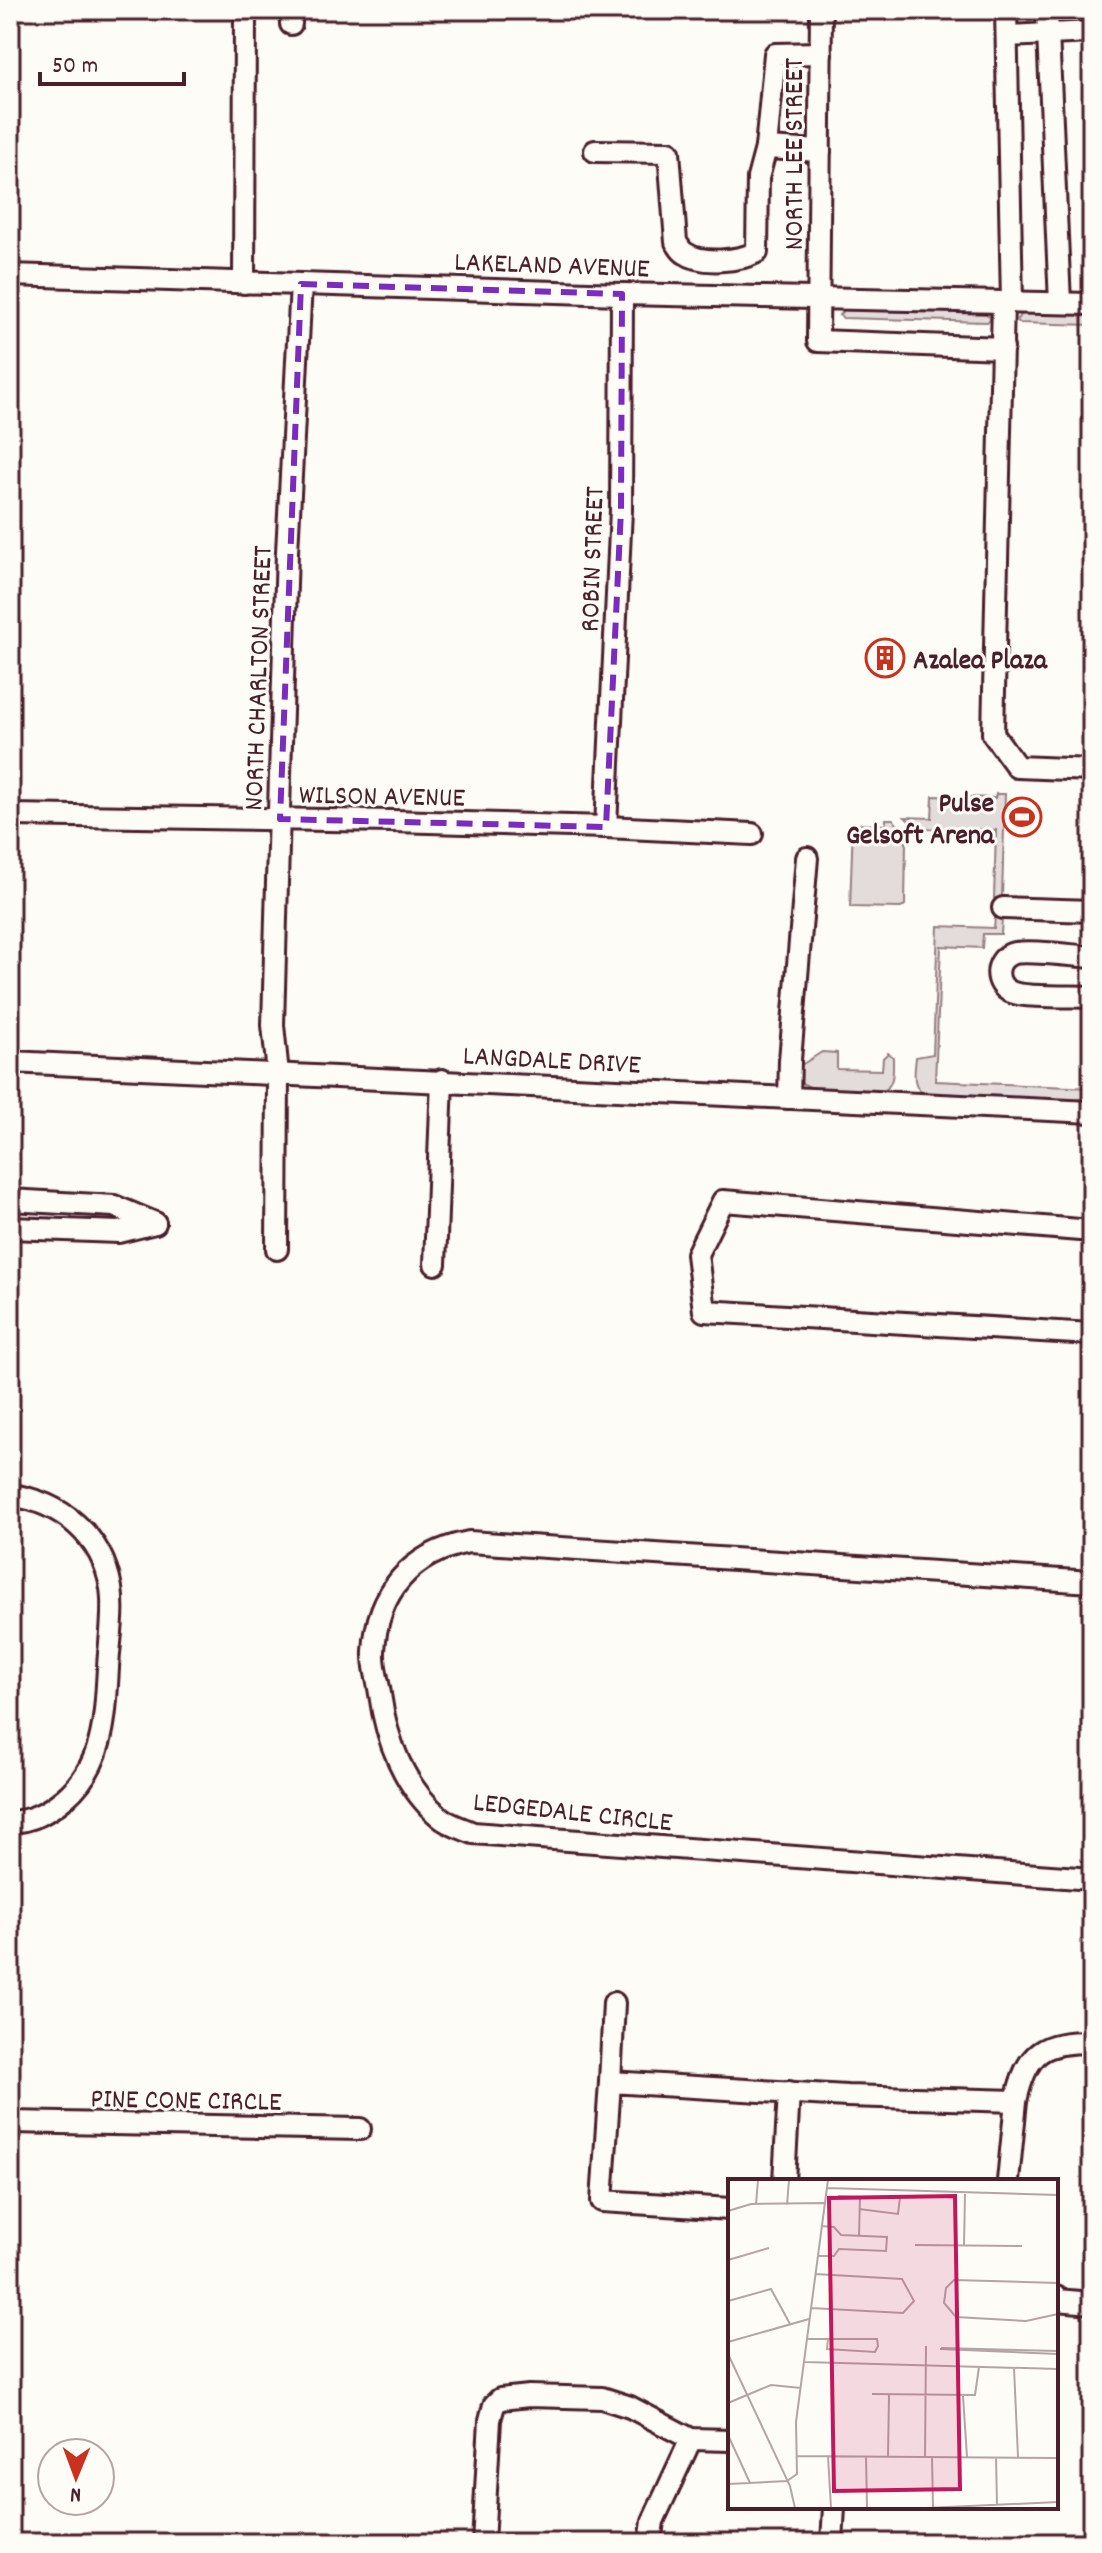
<svg xmlns="http://www.w3.org/2000/svg" width="1102" height="2553" viewBox="0 0 1102 2553" font-family="Dekko,sans-serif">
  <style>
    .green { fill: #e3dcda; stroke: #967e82; stroke-width: 2 }
    .lines { fill: none; stroke-linecap: round; stroke-linejoin: round }
    .minor-casing { stroke: #4a1f2b; stroke-width: 26 }
    .minor { stroke: #fdfcf7; stroke-width: 20 }
    .marked { fill: none; stroke: #7b2cbf; stroke-width: 6; stroke-dasharray: 16 10; stroke-linejoin: round }
    .labels { text-anchor: middle; stroke-width: 6; stroke-linejoin: round; paint-order: stroke }
    .street-label { font-size: 28px; fill: #4a1f2b; stroke: #fdfcf7 }
    .poi-label { font-size: 28px; font-weight: bold; fill: #4a1f2b; stroke: #fdfcf7; text-anchor: start }
    .inset-road { fill: none; stroke: #b5a4a5; stroke-width: 2 }
    .view { fill: #c2185b; fill-opacity: 0.15; stroke: #c2185b; stroke-width: 4 }
    .inset-edge { fill: none; stroke: #4a1f2b; stroke-width: 4 }
  </style>
  <rect width="100%" height="100%" fill="#fdfcf7"/>
  <filter id="ink" filterUnits="userSpaceOnUse"><feTurbulence type="fractalNoise" baseFrequency=".0125" numOctaves="2"/><feDisplacementMap in="SourceGraphic" scale="16" xChannelSelector="R" yChannelSelector="G"/><feConvolveMatrix kernelMatrix="1 2 1 2 8 2 1 2 1" color-interpolation-filters="sRGB"/></filter>
  <g filter="url(#ink)">
    <g class="green">
      <path d="M 847,306 L 982,310 L 990,317 L 990,320 L 987,322 L 843,318 L 839,315 Z"/>
      <path d="M 1025,311 L 1092,315 L 1092,325 L 1019,323 L 1017,319 Z"/>
      <path d="M 996,794 L 1005,794 L 1002,898 L 994,898 L 996,830 L 918,829 L 905,817 L 932,818 L 933,796 L 995,798 Z"/>
      <path d="M 886,819 L 893,819 L 909,840 L 906,842 L 905,905 L 901,908 L 850,907 L 853,824 L 886,825 Z"/>
      <path d="M 999,917 L 1002,919 L 1001,934 L 983,934 L 982,948 L 941,946 L 935,1081 L 1092,1088 L 1092,1102 L 927,1095 C 910,1088 915,1071 916,1057 L 933,1054 L 938,926 L 994,928 L 995,918 Z"/>
      <path d="M 822,1052 L 837,1053 L 837,1069 L 882,1070 L 883,1058 L 888,1053 L 893,1057 C 893,1072 895,1085 881,1093 C 854,1091 818,1097 796,1079 L 798,1067 Z"/>
    </g>
    <g class="lines">
      <g class="minor-casing">
        <g id="minor">
          <path d="M 291,10 L 291,24"/>
          <path d="M 821,10 L 818,341 L 1003,348"/>
          <path d="M 1006,10 L 1012,302"/>
          <path d="M 1047,10 L 1060,303"/>
          <path d="M 1007,36 L 1092,32"/>
          <path d="M 766,148 L 820,151"/>
          <path d="M 595,151 L 669,152 L 676,242 C 679,246 681,251 685,253 C 702,265 740,261 757,252 L 758,178 L 766,148 L 775,54 L 821,53"/>
          <path d="M 10,275 L 622,294 L 1092,304"/>
          <path d="M 244,283 L 245,10"/>
          <path d="M 1003,302 L 993,734 L 1017,767 L 1092,770"/>
          <path d="M 10,815 L 393,821 L 606,827 L 752,834"/>
          <path d="M 606,827 L 621,510 L 622,294"/>
          <path d="M 1003,908 L 1092,911"/>
          <path d="M 1092,957 C 1076,956 1023,949 1011,954 C 994,961 994,985 1011,992 C 1024,998 1075,996 1092,997"/>
          <path d="M 10,1062 L 1092,1112"/>
          <path d="M 789,1098 L 790,1060 L 807,858"/>
          <path d="M 10,1200 L 114,1206 L 155,1223"/>
          <path d="M 10,1228 L 119,1232 L 155,1223"/>
          <path d="M 1092,1231 L 723,1201 L 697,1254 L 704,1311 L 1092,1334"/>
          <path d="M 277,1249 L 278,1074 L 273,1025 L 280,775 L 287,552 L 301,284"/>
          <path d="M 435,1264 L 442,1080"/>
          <path d="M 10,1495 C 61,1502 102,1535 111,1588 C 115,1614 109,1643 108,1668 C 105,1716 105,1764 65,1798 C 48,1812 33,1821 10,1822"/>
          <path d="M 1092,1582 L 469,1542 C 411,1553 377,1592 374,1651 C 373,1665 378,1680 380,1694 C 386,1739 404,1787 440,1817 C 449,1825 462,1828 473,1833 L 1092,1879"/>
          <path d="M 610,2082 L 614,2003"/>
          <path d="M 10,2122 L 360,2129"/>
          <path d="M 784,2181 L 789,2092"/>
          <path d="M 1008,2181 L 1016,2101"/>
          <path d="M 730,2209 L 602,2201 L 610,2082 L 847,2096 L 1016,2101 C 1027,2051 1042,2042 1092,2042"/>
          <path d="M 1056,2297 L 1057,2300 L 1092,2303"/>
          <path d="M 483,2543 L 490,2420 L 494,2405 L 500,2399 L 529,2396 L 602,2398 L 630,2407 L 691,2439 L 730,2440"/>
          <path d="M 650,2543 L 653,2521 L 691,2439"/>
          <path d="M 832,2543 L 834,2507"/>
        </g>
      </g>
      <use href="#minor" class="minor"/>
    </g>
  </g>
  <path class="marked" d="M 301,284 L 622,294 L 621,510 L 606,827 L 280,819 Z"/>
  <defs>
    <g id="building-ring" transform="scale(2)"><circle r="9.5" fill="#fdfcf7" stroke="#c8321e" stroke-width="1.5"/><path d="M-4-6H4V6H1V3H-1V6H-4ZM-2.5-4.3h1.7v1.8h-1.7ZM.8-4.3h1.7v1.8H.8ZM-2.5-1h1.7V.8h-1.7ZM.8-1h1.7V.8H.8Z" fill="#c8321e"/></g>
    <g id="stadium-ring" transform="scale(2)"><circle r="9.5" fill="#fdfcf7" stroke="#c8321e" stroke-width="1.5"/><path d="M0-5a6.5 5 0 1 0 0 10a6.5 5 0 1 0 0-10ZM-3.5-1.8h7v3.6h-7Z" fill="#c8321e"/></g>
  </defs>
  <g fill-rule="evenodd">
    <use href="#building-ring" x="885" y="658"/>
    <use href="#stadium-ring" x="1022" y="817"/>
  </g>
  <g class="labels">
    <g class="street-label">
      <text transform="translate(792 154) rotate(-90)" y="10">NORTH LEE STREET</text>
      <text transform="translate(552 263) rotate(2)" y="10">LAKELAND AVENUE</text>
      <text transform="translate(590 559) rotate(-88)" y="10">ROBIN STREET</text>
      <text transform="translate(256 678) rotate(-88)" y="10">NORTH CHARLTON STREET</text>
      <text transform="translate(382 794) rotate(1)" y="10">WILSON AVENUE</text>
      <text transform="translate(552 1058) rotate(3)" y="10">LANGDALE DRIVE</text>
      <text transform="translate(573 1810) rotate(6)" y="10">LEDGEDALE CIRCLE</text>
      <text transform="translate(186 2098) rotate(1)" y="10">PINE CONE CIRCLE</text>
    </g>
    <g class="poi-label">
      <text x="913" y="668">Azalea Plaza</text>
      <text x="994" y="811" text-anchor="end">Pulse<tspan x="994" dy="32">Gelsoft Arena</tspan></text>
    </g>
  </g>
  <g transform="translate(728 2179)">
    <rect width="330" height="330" fill="#fdfcf7"/>
    <path class="inset-road" d="M 99,9 L 330,16M 110,17 L 132,18 L 131,57M 28,25 L 30,1M 59,26 L 61,1M 131,30 L 170,35 L 172,18M 0,32 L 23,25 L 96,24M 187,66 L 294,67M 236,66 L 237,15M 89,77 L 106,77 L 111,70 L 158,72 L 159,58 L 113,56 L 106,48 L 93,47M 0,81 L 41,69M 330,104 L 226,101 L 218,109 L 216,124 L 228,138 L 298,142 L 330,135M 0,122 L 43,110 L 62,145M 83,129 L 175,134 L 186,122 L 174,100 L 87,95M 79,160 L 149,160 L 150,167 L 147,173 L 99,170 L 100,160M 0,163 L 81,140M 213,169 L 330,172M 212,170 L 330,175M 0,175 L 62,307 L 67,329M 77,183 L 330,190M 286,189 L 290,278M 144,215 L 247,216 L 251,188M 235,217 L 239,278M 0,224 L 43,206 L 73,209M 0,256 L 22,304M 68,277 L 330,279M 100,277 L 103,329M 138,277 L 139,329M 160,277 L 161,216M 197,278 L 198,167M 204,278 L 205,329M 268,278 L 269,326M 59,302 L 69,295 L 68,243 L 100,1M 0,305 L 59,302M 198,329 L 330,323"/>
    <path class="view" d="M 227,17 L 232,310 L 106,312 L 101,19 Z"/>
    <rect width="330" height="330" class="inset-edge"/>
  </g>
  <rect width="1102" height="2553" fill="none" stroke="#fdfcf7" stroke-width="40"/>
  <rect x="20" y="20" width="1062" height="2513" fill="none" stroke="#4a1f2b" stroke-width="3" filter="url(#ink)"/>
  <g transform="translate(76 2477) rotate(181)"><circle r="38" fill="#fdfcf7" stroke="#b5a4a5" stroke-width="2"/>
  <path d="M0-6L14 30L0 20L-14 30Z" fill="#c8321e"/>
  <text y="-12" font-size="22" font-weight="bold" text-anchor="middle" fill="#4a1f2b">N</text>
  </g>
  <path d="M40 72v12h144v-12" fill="none" stroke="#4a1f2b" stroke-width="4"/>
  <text x="52" y="72" font-size="24" fill="#4a1f2b" stroke="#fdfcf7" stroke-width="6" paint-order="stroke">50 m</text>
</svg>
